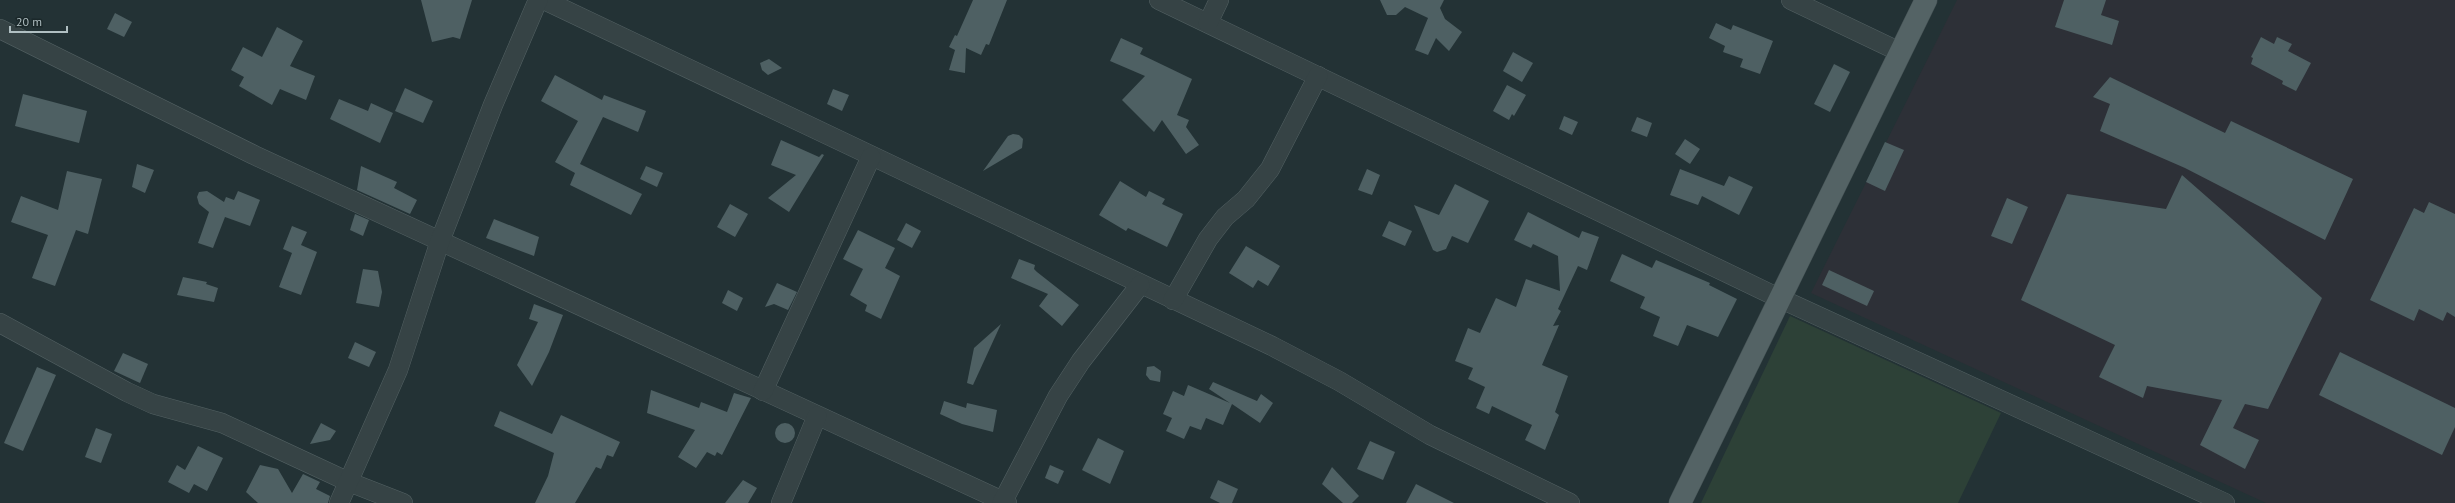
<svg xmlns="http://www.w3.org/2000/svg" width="2455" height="503" viewBox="0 0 2455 503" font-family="'PT Sans',sans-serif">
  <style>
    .medical { fill: #2d3037 }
    .green { fill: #2d4137 }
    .building { fill: #4e6063 }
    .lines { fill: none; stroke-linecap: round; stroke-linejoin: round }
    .minor-casing { stroke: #536163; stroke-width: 20 }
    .major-casing { stroke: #424f52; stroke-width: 23 }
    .minor { stroke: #364345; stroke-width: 19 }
    .major { stroke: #546365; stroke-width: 22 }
  </style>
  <rect width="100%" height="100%" fill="#233235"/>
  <path class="medical" d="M 1957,0 L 2455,0 L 2455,503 L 2266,503 L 1811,293 Z"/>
  <path class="green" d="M 1790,316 L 2001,413 L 1958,503 L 1701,503 Z"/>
  <g class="building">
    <path d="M 421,0 L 472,0 L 460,39 L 453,37 L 432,42 Z"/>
    <path d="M 973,0 L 1007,0 L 989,45 L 986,44 L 981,55 L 966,48 L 965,73 L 949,70 L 955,50 L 949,47 L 955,35 L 957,36 Z"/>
    <path d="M 1380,0 L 1444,0 L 1440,8 L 1445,19 L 1462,32 L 1449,51 L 1436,38 L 1428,55 L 1415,50 L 1428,18 L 1405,7 L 1396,15 L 1387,15 Z"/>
    <path d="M 2064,0 L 2106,0 L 2101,15 L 2119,21 L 2112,45 L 2055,27 Z"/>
    <path d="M 115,13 L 132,22 L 124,37 L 107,29 Z"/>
    <path d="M 1716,23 L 1731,30 L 1733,25 L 1773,41 L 1760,74 L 1740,67 L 1743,59 L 1723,52 L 1725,46 L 1709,38 Z"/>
    <path d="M 277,27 L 303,41 L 290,66 L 315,76 L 306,100 L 280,89 L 272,105 L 239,86 L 244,77 L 231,70 L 243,47 L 262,57 Z"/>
    <path d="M 2261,37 L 2274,44 L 2277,37 L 2292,44 L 2288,51 L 2311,63 L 2296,91 L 2282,84 L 2283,81 L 2251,64 L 2253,58 L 2251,57 Z"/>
    <path d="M 1121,38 L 1143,48 L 1140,54 L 1192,79 L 1177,115 L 1189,120 L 1186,127 L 1199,145 L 1186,154 L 1162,120 L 1154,132 L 1122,100 L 1145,76 L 1110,61 Z"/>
    <path d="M 1513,52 L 1533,63 L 1522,82 L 1503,71 Z"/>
    <path d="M 769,59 L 782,68 L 768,75 L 762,70 L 760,63 Z"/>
    <path d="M 1834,64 L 1850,72 L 1830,112 L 1814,104 Z"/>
    <path d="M 555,75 L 602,100 L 604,95 L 646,111 L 638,132 L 603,117 L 580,164 L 642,194 L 631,215 L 570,185 L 575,173 L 555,162 L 578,121 L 541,101 Z"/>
    <path d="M 2110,77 L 2225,133 L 2231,121 L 2353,179 L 2325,240 L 2185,168 L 2100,131 L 2110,104 L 2093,97 Z"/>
    <path d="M 1507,85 L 1526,95 L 1514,116 L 1512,114 L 1509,120 L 1493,111 Z"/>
    <path d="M 405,88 L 433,101 L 423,123 L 395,111 Z"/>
    <path d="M 833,89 L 849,95 L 842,111 L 827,104 Z"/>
    <path d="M 23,94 L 87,111 L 79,143 L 15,126 Z"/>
    <path d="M 339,99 L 368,111 L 371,103 L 393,113 L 380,143 L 330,119 Z"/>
    <path d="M 1564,116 L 1578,122 L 1572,135 L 1559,129 Z"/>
    <path d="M 1637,117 L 1652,123 L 1647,137 L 1631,131 Z"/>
    <path d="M 1013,134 L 1019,135 L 1023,139 L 1022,148 L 983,171 L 1008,136 Z"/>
    <path d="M 1685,139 L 1700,149 L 1690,164 L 1675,154 Z"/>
    <path d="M 781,140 L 819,157 L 822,154 L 824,155 L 789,212 L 768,198 L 796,175 L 771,165 Z"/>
    <path d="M 1885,142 L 1904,150 L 1885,191 L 1866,182 Z"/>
    <path d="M 137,164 L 154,170 L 145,193 L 132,187 Z"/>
    <path d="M 361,166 L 397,182 L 394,188 L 417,200 L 410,214 L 357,190 Z"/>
    <path d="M 646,166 L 663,173 L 657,187 L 640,179 Z"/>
    <path d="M 1367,169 L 1380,175 L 1372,195 L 1358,190 Z"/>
    <path d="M 1680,169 L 1724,186 L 1729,176 L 1753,187 L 1739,215 L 1702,196 L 1698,205 L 1670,195 Z"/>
    <path d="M 67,171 L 102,179 L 88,234 L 76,230 L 55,286 L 32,278 L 48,235 L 11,222 L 21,196 L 58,210 Z"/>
    <path d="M 2182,175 L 2322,298 L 2268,409 L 2245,404 L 2233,428 L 2259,440 L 2245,469 L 2200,445 L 2222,400 L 2147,386 L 2143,398 L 2099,377 L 2115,345 L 2021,300 L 2067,194 L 2166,209 Z"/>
    <path d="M 1120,181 L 1146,197 L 1149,191 L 1165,199 L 1162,204 L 1183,214 L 1167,247 L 1128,228 L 1126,231 L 1099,215 Z"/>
    <path d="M 1455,184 L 1489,201 L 1468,243 L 1452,236 L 1446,249 L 1437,252 L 1433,250 L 1414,205 L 1439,215 Z"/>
    <path d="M 207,191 L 224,202 L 226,197 L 234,200 L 238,191 L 260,200 L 250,226 L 225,217 L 213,248 L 198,243 L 209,212 L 199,204 L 197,197 L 199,192 Z"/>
    <path d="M 2007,198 L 2028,207 L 2012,244 L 1991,236 Z"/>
    <path d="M 2429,202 L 2455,214 L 2455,317 L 2447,312 L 2443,321 L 2419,309 L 2414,321 L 2370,300 L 2414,208 L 2424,213 Z"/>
    <path d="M 730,204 L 748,214 L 735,237 L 717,227 Z"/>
    <path d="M 1528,212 L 1579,238 L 1582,231 L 1599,237 L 1587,270 L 1578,266 L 1558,309 L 1561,311 L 1553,326 L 1559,325 L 1542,365 L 1568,376 L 1555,412 L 1559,415 L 1545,450 L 1525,440 L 1532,425 L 1492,406 L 1489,414 L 1476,408 L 1485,387 L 1468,379 L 1473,368 L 1455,361 L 1468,328 L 1480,333 L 1496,298 L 1516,307 L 1526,279 L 1560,291 L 1558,256 L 1533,244 L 1531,248 L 1514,240 Z"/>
    <path d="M 355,214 L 369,220 L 363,236 L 350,230 Z"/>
    <path d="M 494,219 L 539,237 L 534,256 L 486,238 Z"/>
    <path d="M 1389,221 L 1412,231 L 1405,246 L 1382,236 Z"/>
    <path d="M 906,223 L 921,231 L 912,248 L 897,240 Z"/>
    <path d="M 292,226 L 307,232 L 301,245 L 317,252 L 301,295 L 279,287 L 292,253 L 283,249 Z"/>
    <path d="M 858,230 L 895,248 L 885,268 L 900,276 L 881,319 L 865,311 L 867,305 L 850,295 L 863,269 L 843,259 Z"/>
    <path d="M 1246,246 L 1280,266 L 1268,286 L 1258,280 L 1253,288 L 1229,273 Z"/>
    <path d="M 1622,254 L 1652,268 L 1656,260 L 1710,283 L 1709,285 L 1737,299 L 1718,337 L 1687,325 L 1678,346 L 1653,336 L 1660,317 L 1640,308 L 1645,297 L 1610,281 Z"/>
    <path d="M 1019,259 L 1035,265 L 1034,269 L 1037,272 L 1079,305 L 1062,326 L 1039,306 L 1048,294 L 1011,278 Z"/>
    <path d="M 363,269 L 378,271 L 382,292 L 379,307 L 356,303 Z"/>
    <path d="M 1829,270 L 1874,291 L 1867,306 L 1822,285 Z"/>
    <path d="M 183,277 L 207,282 L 206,284 L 218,288 L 214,302 L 177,295 Z"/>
    <path d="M 777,283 L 797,292 L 788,310 L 774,304 L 765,307 Z"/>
    <path d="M 728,290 L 743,298 L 737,311 L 722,303 Z"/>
    <path d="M 534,304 L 563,315 L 549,352 L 532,386 L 517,365 L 538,322 L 529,319 Z"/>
    <path d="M 1001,324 L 973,385 L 967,383 L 974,348 Z"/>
    <path d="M 355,342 L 376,352 L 369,367 L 348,358 Z"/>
    <path d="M 2340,352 L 2455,408 L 2455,427 L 2442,455 L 2319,395 Z"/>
    <path d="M 123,353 L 148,364 L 140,383 L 114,371 Z"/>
    <path d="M 1154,366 L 1161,371 L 1160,382 L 1150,380 L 1146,375 L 1147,367 Z"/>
    <path d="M 37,367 L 56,375 L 23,451 L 4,443 Z"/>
    <path d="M 1213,382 L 1257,401 L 1261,394 L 1273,403 L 1260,423 L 1232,404 L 1223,425 L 1206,418 L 1201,430 L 1190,426 L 1184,439 L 1166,431 L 1172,418 L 1163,414 L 1173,391 L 1184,396 L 1188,385 L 1230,403 L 1209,389 Z"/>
    <path d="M 651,390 L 699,408 L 701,402 L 727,412 L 734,393 L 751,398 L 722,455 L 717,452 L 715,456 L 707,452 L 696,468 L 678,457 L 695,430 L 647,413 Z"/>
    <path d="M 944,401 L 966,408 L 967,403 L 997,410 L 993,432 L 962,424 L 940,414 Z"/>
    <path d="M 500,411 L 552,434 L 561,415 L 620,442 L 613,457 L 607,455 L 601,469 L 596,467 L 575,503 L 535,503 L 548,476 L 554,453 L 494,426 Z"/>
    <circle cx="785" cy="433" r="10"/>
    <path d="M 321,423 L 336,431 L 330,440 L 310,444 Z"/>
    <path d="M 96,428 L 112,434 L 101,463 L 85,457 Z"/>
    <path d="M 1098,438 L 1124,451 L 1110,484 L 1082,470 Z"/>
    <path d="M 1370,441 L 1395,452 L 1383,480 L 1357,469 Z"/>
    <path d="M 198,446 L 223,458 L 207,491 L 194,484 L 189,493 L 168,482 L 177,465 L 185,470 Z"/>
    <path d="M 260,465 L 278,469 L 292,493 L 303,474 L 320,482 L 316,489 L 330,496 L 328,503 L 258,503 L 246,492 Z"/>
    <path d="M 1050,465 L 1064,471 L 1058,484 L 1045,478 Z"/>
    <path d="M 1332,467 L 1359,496 L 1352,503 L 1343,503 L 1322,484 Z"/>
    <path d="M 743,480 L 757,488 L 748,503 L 725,503 Z"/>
    <path d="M 1218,480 L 1238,489 L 1232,503 L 1220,503 L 1210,498 Z"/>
    <path d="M 1416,484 L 1454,503 L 1406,503 Z"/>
  </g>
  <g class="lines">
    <g class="minor-casing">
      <g id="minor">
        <path d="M 544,0 L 1272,346 L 1339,381 L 1430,435 L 1570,503"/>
        <path d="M 1159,0 L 1779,298 L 2225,503"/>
        <path d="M 1791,0 L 1900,52"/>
        <path d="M 1208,23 L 1219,0"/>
        <path d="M 0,29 L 254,155 L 1007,503"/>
        <path d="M 1173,300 L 1208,239 L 1225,217 L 1246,199 L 1270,169 L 1318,76"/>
        <path d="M 0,323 L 127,392 L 153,404 L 222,423 L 349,482 L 403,503"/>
        <path d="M 763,391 L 871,157"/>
        <path d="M 339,503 L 398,370 L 440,241 L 493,105 L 538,0"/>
        <path d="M 781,503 L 817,416"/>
        <path d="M 1002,503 L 1058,396 L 1081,361 L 1140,285"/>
      </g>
    </g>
    <g class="major-casing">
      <path id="major" d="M 1680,503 L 1926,0"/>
    </g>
    <use href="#minor" class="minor"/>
    <use href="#major" class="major"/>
  </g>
  <path d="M10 26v6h57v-6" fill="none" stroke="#b0bfc2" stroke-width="2"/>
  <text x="16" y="26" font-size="12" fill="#b0bfc2" stroke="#1b282a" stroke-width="3" paint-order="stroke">20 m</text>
</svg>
